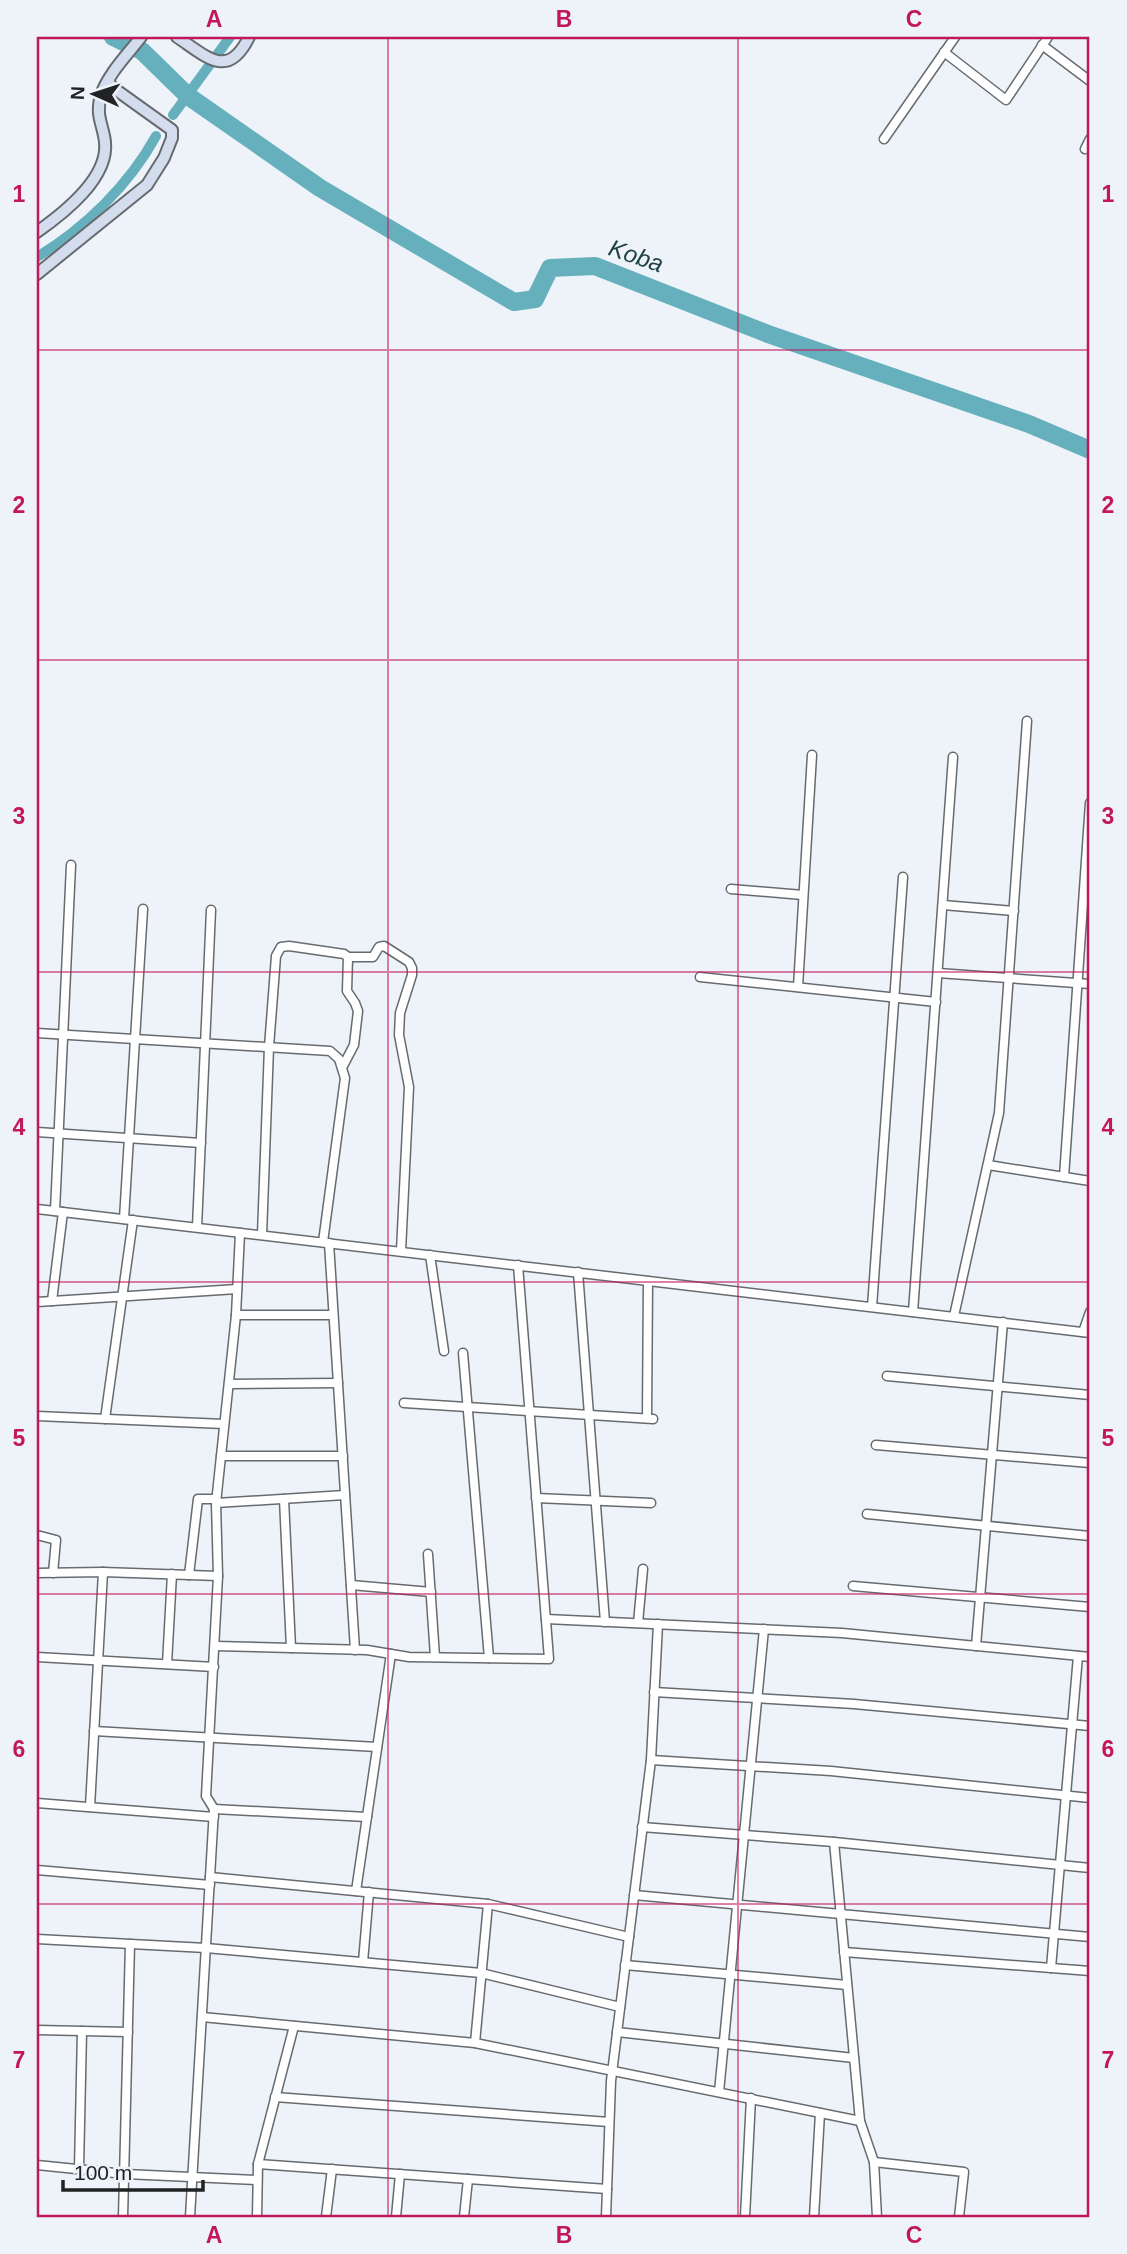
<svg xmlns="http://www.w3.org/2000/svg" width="1127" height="2254" viewBox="0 0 1127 2254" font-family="Helvetica,sans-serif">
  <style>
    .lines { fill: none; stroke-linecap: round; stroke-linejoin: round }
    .canal { stroke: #65b0bc; stroke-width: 10 }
    .river { stroke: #65b0bc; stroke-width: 18 }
    .street-casing { stroke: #666b70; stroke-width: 11 }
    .secondary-casing { stroke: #666b70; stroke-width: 14 }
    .street { stroke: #fff; stroke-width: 8 }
    .secondary { stroke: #d4ddee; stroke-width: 10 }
    .grid { fill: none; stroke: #c2185b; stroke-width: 2; stroke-opacity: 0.55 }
    .labels { text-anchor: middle; stroke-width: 5; stroke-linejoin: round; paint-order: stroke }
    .water-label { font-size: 24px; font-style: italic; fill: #1e4247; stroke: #edf3f9 }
    .neatline { fill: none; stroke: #c2185b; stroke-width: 2.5 }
    .grid-label { font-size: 23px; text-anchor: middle; font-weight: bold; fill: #c2185b }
  </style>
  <rect width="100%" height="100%" fill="#edf3f9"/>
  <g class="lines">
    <g class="canal">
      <path d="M 173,115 L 230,37"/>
      <path d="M 37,257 C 85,228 129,185 156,136"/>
    </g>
    <path class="river" d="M 113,37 L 142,51 L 188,96 L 320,188 L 514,302 L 535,299 L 550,268 L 595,266 L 768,334 L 1029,424 L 1090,450"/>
    <g class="street-casing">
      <g id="street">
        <path d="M 1042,45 L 1090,81"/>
        <path d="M 944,52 L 1006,100 L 1048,37"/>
        <path d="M 884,139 L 955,37"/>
        <path d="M 1085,149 L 1090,139"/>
        <path d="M 731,889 L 803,895"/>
        <path d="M 943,905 L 1014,911"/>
        <path d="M 348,957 L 373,957 L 379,947 L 384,946 L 409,962 L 412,968 L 412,975 L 400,1013 L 399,1035 L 409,1087 L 401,1251"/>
        <path d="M 938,973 L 1090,984"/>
        <path d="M 700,977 L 936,1002"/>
        <path d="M 798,987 L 812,755"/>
        <path d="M 37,1033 L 330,1051 L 339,1059 L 345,1078 L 323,1242"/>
        <path d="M 37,1132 L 201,1143"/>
        <path d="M 988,1165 L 1090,1181"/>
        <path d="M 1064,1177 L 1090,803"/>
        <path d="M 37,1209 L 1090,1333"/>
        <path d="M 55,1211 L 71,865"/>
        <path d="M 124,1219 L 143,909"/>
        <path d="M 197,1227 L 211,910"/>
        <path d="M 262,1235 L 269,1047 L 276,956 L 281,947 L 289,946 L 344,954 L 348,957 L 347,991 L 355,1003 L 358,1011 L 354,1045 L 343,1066"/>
        <path d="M 329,1243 L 355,1650"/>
        <path d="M 430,1255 L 444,1351"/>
        <path d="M 578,1272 L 605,1622"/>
        <path d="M 52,1301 L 63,1212"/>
        <path d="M 37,1302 L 237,1289"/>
        <path d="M 872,1307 L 903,877"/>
        <path d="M 913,1312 L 953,757"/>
        <path d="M 236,1315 L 333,1315"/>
        <path d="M 954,1316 L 999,1113 L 1027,721"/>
        <path d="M 1083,1332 L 1090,1312"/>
        <path d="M 463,1353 L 489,1658"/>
        <path d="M 887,1376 L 1090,1395"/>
        <path d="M 229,1384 L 338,1383"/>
        <path d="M 404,1403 L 653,1419"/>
        <path d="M 37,1416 L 224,1424"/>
        <path d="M 647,1418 L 648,1281"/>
        <path d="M 105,1419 L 133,1220"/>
        <path d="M 876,1445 L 1090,1463"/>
        <path d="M 221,1456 L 343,1456"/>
        <path d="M 536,1498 L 651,1503"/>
        <path d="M 284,1499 L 291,1648"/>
        <path d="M 216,1503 L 345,1495"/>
        <path d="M 867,1514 L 1090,1536"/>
        <path d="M 37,1535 L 56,1540 L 53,1573"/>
        <path d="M 428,1554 L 435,1657"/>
        <path d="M 37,1573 L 103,1572 L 218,1576"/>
        <path d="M 189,1575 L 198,1499 L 216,1499"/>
        <path d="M 351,1585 L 431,1592"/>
        <path d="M 853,1586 L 1090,1607"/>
        <path d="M 546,1619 L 842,1633 L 1090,1657"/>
        <path d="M 638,1623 L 643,1569"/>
        <path d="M 215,1646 L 367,1650 L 409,1657 L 549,1659 L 518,1265"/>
        <path d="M 976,1646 L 1003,1322"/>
        <path d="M 37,1657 L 214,1667"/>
        <path d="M 167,1664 L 172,1574"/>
        <path d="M 654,1692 L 854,1704 L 1090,1726"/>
        <path d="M 94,1731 L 377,1747"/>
        <path d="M 651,1760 L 831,1771 L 1090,1798"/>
        <path d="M 37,1803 L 214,1817"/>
        <path d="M 90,1807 L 103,1572"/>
        <path d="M 214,1809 L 367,1817"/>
        <path d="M 642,1827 L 834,1842 L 1090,1868"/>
        <path d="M 834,1842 L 860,2121 L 874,2162 L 877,2217"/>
        <path d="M 37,1870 L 210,1885"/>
        <path d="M 210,1877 L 488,1904 L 629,1937"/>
        <path d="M 356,1891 L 391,1654"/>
        <path d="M 634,1895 L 1090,1937"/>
        <path d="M 37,1939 L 206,1948 L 481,1973 L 620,2007"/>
        <path d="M 844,1952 L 1090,1971"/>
        <path d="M 363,1962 L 369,1892"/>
        <path d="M 625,1965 L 847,1985"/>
        <path d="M 1051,1968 L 1078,1656"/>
        <path d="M 202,2017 L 475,2043 L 860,2121"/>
        <path d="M 37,2030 L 128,2032"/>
        <path d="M 617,2032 L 854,2058"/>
        <path d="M 475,2043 L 488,1904"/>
        <path d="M 719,2092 L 764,1629"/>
        <path d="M 275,2097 L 609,2122"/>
        <path d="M 874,2162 L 964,2172 L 959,2217"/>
        <path d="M 258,2164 L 607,2189"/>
        <path d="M 37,2165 L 125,2174 L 257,2180"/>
        <path d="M 79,2169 L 82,2031"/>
        <path d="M 123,2217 L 130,1944"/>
        <path d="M 190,2217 L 214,1809 L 206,1796 L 218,1576 L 216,1503 L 236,1315 L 240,1233"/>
        <path d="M 257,2217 L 258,2164 L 294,2026"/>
        <path d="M 326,2217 L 332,2169"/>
        <path d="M 396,2217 L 400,2174"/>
        <path d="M 464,2217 L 468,2179"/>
        <path d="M 606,2217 L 611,2081 L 651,1760 L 658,1624"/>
        <path d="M 745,2217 L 751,2098"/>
        <path d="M 814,2217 L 820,2113"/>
      </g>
    </g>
    <g class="secondary-casing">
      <g id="secondary">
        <path d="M 177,37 C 207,57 228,80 249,37"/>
        <path d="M 37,232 C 64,213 109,178 105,142 C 103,124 95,116 101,95 C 108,74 128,54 141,37"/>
        <path d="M 37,274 L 147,185 L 164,158 L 172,138 L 172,130 L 112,87 L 109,82"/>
      </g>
    </g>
    <use href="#street" class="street"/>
    <use href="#secondary" class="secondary"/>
  </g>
  <path class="grid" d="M 388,37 L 388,2217M 738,37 L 738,2217M 37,350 L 1090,350M 37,660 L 1090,660M 37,972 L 1090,972M 37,1282 L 1090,1282M 37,1594 L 1090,1594M 37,1904 L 1090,1904"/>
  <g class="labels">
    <g class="water-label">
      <text transform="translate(636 256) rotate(19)" y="8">Koba</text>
    </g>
  </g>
  <rect width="1127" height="2254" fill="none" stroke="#edf3f9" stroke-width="77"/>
  <g transform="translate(94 94) rotate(273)" stroke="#edf3f9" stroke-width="5" paint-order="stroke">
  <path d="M0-5L12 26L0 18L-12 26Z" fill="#202224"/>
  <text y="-10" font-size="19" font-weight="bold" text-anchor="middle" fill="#202224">N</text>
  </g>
  <path d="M63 2180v10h140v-10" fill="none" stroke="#202224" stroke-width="3.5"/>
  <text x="74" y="2180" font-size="21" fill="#202224" stroke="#edf3f9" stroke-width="5" paint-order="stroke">100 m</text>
  <rect x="38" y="38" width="1050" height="2178" class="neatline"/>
  <g class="grid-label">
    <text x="214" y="27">A</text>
    <text x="564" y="27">B</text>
    <text x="914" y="27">C</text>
    <text x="19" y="202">1</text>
    <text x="1108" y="202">1</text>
    <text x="19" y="513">2</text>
    <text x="1108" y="513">2</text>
    <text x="19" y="824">3</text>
    <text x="1108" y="824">3</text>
    <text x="19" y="1135">4</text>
    <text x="1108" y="1135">4</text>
    <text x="19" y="1446">5</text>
    <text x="1108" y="1446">5</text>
    <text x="19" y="1757">6</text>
    <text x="1108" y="1757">6</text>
    <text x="19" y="2068">7</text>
    <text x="1108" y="2068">7</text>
    <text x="214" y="2243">A</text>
    <text x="564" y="2243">B</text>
    <text x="914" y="2243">C</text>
  </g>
</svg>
